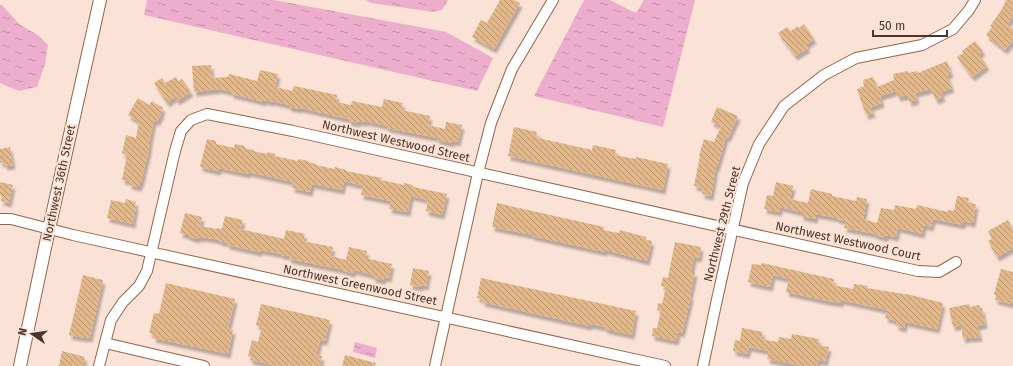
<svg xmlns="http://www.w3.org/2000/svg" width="1013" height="366" viewBox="0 0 1013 366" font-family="'Fira Sans',sans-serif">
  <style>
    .water { fill: url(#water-ripples) }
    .building { fill: url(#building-back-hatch); filter: url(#shadow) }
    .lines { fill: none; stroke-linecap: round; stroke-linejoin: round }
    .minor-casing { stroke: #976349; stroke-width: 12 }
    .major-casing { stroke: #976349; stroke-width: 14 }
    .minor { stroke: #fff; stroke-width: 10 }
    .major { stroke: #fff; stroke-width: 12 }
    .labels { text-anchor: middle; stroke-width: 4; stroke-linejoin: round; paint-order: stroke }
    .street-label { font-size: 12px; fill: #4c352a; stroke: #fae2d6 }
  </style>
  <defs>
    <pattern id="water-ripples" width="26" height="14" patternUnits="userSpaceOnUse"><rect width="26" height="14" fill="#edaecd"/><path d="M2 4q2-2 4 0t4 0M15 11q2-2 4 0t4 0" fill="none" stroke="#c28ea7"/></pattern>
    <pattern id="building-back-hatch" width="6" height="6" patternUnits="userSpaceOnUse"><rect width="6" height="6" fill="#e2b88a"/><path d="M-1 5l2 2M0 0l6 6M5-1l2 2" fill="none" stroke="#b99671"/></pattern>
    <filter id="shadow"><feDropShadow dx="2.5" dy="4.5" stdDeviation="1" flood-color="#0004"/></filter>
  </defs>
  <rect width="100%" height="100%" fill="#fae2d6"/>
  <g class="water">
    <path d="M 147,0 L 274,0 L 446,32 L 493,58 L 477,91 L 144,15 Z"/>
    <path d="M 366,0 L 448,0 L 442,10 L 433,12 L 371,3 Z"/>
    <path d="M 584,0 L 610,0 L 636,13 L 644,0 L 695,0 L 663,127 L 534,96 Z"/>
    <path d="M 0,5 L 2,5 L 19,24 L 39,36 L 48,45 L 45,64 L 37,87 L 19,91 L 0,83 Z"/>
    <path d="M 355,342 L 377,348 L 375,358 L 353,352 Z"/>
  </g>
  <g class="building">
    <path d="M 500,0 L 514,0 L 520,3 L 494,49 L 472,37 L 481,20 L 487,23 Z"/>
    <path d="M 1006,0 L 1013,0 L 1013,16 L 1007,25 L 1013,29 L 1013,40 L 1005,50 L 986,35 L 992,27 L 990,26 L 1002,9 Z"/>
    <path d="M 804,24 L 814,39 L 806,45 L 808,48 L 795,56 L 778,33 L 787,27 L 791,31 L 798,26 L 799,28 Z"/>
    <path d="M 975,41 L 983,51 L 979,54 L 987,66 L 972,77 L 957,57 L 963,53 L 962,51 Z"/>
    <path d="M 947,61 L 951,73 L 947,75 L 952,88 L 941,92 L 943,97 L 936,100 L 931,89 L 915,93 L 917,100 L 909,102 L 908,95 L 898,97 L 896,91 L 880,96 L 882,103 L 871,107 L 873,113 L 866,115 L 857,89 L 864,86 L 863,80 L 873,77 L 877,87 L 894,80 L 893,74 L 908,71 L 908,73 L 917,71 L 918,73 Z"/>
    <path d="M 211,65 L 212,78 L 228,77 L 229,74 L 257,81 L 260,70 L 278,74 L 275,87 L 292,91 L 294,86 L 337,95 L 336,102 L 351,105 L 352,101 L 382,107 L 384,99 L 403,103 L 401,110 L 430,116 L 428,125 L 445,129 L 446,122 L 462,125 L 458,142 L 452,141 L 452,143 L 437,140 L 438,138 L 387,128 L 387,126 L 366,121 L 366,122 L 358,121 L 358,123 L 348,121 L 348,119 L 344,118 L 305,109 L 299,108 L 299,109 L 289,107 L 289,105 L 272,101 L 272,102 L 263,100 L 263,102 L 253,99 L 231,94 L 232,92 L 220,89 L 194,92 L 192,66 Z"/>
    <path d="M 176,77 L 178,81 L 182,79 L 191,92 L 177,101 L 175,97 L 167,103 L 154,83 L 162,78 L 165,83 Z"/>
    <path d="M 138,98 L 149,105 L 152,101 L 163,108 L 161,113 L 162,113 L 157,122 L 154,120 L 150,140 L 150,141 L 149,150 L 141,183 L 140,183 L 139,187 L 129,185 L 130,181 L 122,180 L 127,155 L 122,153 L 126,135 L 136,138 L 139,122 L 128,115 Z"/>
    <path d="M 717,107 L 738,116 L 728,138 L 726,137 L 717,167 L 716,167 L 711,196 L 702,194 L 703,188 L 694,186 L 700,156 L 699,156 L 704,139 L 714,142 L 721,126 L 711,122 Z"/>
    <path d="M 514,127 L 537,132 L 536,137 L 547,140 L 592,150 L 593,145 L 616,150 L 615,155 L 635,159 L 636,157 L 668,164 L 663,190 L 508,156 Z"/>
    <path d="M 207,139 L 216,141 L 216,144 L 234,148 L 235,144 L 245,146 L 245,148 L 253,150 L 253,151 L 267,154 L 268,152 L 275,154 L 275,156 L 298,161 L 298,159 L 308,161 L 308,162 L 316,164 L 316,165 L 334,169 L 335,167 L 346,170 L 346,171 L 382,178 L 381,180 L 404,185 L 404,183 L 413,185 L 413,187 L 447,194 L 442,215 L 426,211 L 428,200 L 411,196 L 408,212 L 389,209 L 391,201 L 361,195 L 363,186 L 359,185 L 360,185 L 344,181 L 342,190 L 312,184 L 310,192 L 292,188 L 293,182 L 248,172 L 248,174 L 219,168 L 218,171 L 200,167 Z"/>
    <path d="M 10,147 L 13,165 L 5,166 L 4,162 L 0,163 L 0,149 Z"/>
    <path d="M 0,182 L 13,185 L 9,203 L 1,201 L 2,196 L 0,195 Z"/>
    <path d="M 776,182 L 793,186 L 790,199 L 808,203 L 811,189 L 832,194 L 832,196 L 856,201 L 857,197 L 867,199 L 863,219 L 877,223 L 881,208 L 894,210 L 895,205 L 916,209 L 917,205 L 948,212 L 948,210 L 954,211 L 957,196 L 969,198 L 968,203 L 976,204 L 973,223 L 963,221 L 963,225 L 933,219 L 931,227 L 924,225 L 922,234 L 898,228 L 896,237 L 886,235 L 886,238 L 875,235 L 876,234 L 844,228 L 846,221 L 837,219 L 837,218 L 816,214 L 815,219 L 801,216 L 801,212 L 780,207 L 779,212 L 764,209 L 767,195 L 773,196 Z"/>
    <path d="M 126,199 L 136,202 L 135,206 L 136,206 L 133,224 L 107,218 L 111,200 L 125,203 Z"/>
    <path d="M 497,203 L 604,227 L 603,230 L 619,233 L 620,230 L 646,237 L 646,240 L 652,241 L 647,261 L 605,250 L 605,252 L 532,236 L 532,235 L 492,227 Z"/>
    <path d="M 185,213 L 202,217 L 200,226 L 217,229 L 217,228 L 222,229 L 225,216 L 243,220 L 240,229 L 284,239 L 286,230 L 305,234 L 303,241 L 333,247 L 331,256 L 346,260 L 349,247 L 367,251 L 365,258 L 392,264 L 389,278 L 384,277 L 383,280 L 373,278 L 373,275 L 354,270 L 353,273 L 343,271 L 344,270 L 289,259 L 289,256 L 281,255 L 281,254 L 260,250 L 259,252 L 227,245 L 228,243 L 219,241 L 219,240 L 202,237 L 202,238 L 198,237 L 197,239 L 190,237 L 190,236 L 187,236 L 187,235 L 180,233 Z"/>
    <path d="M 1008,220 L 1013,230 L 1013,248 L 997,257 L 988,241 L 992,239 L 988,231 Z"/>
    <path d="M 675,242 L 701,247 L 699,258 L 694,257 L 691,272 L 695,272 L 690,296 L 691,297 L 682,333 L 678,332 L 676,341 L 652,336 L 653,328 L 657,328 L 661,311 L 657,310 L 658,303 L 662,304 L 666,287 L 661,286 L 663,277 L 668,278 Z"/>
    <path d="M 762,263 L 834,279 L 833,285 L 853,289 L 854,284 L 868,286 L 867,288 L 911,295 L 943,303 L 937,329 L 905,322 L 904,328 L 896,326 L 897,321 L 885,318 L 887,310 L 841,300 L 841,303 L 827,301 L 786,292 L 789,279 L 773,275 L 770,287 L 748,282 L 752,264 L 761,265 Z"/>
    <path d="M 413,268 L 429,271 L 426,286 L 420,285 L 420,287 L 410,285 Z"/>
    <path d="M 1001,269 L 1013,272 L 1013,299 L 1012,304 L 995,300 L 996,295 L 994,294 Z"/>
    <path d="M 83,275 L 103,280 L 90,338 L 86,337 L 86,338 L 69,335 Z"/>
    <path d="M 481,278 L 636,311 L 632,335 L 605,329 L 605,327 L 590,324 L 589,326 L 482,302 L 483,299 L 477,298 Z"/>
    <path d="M 166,283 L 235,299 L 228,329 L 233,330 L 228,354 L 153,338 L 154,334 L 149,333 L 154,313 L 159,314 Z"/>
    <path d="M 261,304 L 330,320 L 325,341 L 320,340 L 316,355 L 322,356 L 320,366 L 277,366 L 250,360 L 251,357 L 248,356 L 252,340 L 258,342 L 262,327 L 256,325 Z"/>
    <path d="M 969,304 L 970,307 L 979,305 L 980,308 L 982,308 L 985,324 L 977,326 L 980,337 L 971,338 L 971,337 L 963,339 L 961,325 L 953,327 L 949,308 Z"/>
    <path d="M 742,328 L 763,332 L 761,339 L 778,342 L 779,337 L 791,339 L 792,334 L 819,339 L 818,345 L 829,347 L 825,362 L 818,360 L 817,366 L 803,366 L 767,359 L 769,351 L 749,347 L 747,354 L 733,351 L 735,340 L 740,341 Z"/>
    <path d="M 62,351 L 85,357 L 83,366 L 59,366 Z"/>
    <path d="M 345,355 L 376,363 L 375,366 L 342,366 Z"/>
  </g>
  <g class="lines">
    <g class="minor-casing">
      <g id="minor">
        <path d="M 0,219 L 11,219 L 73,235 L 665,366"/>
        <path d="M 105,343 L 204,366"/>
        <path d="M 99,366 L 111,320 L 123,302 L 139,286 L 147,271 L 175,151 L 181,131 L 191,120 L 207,114 L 293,131 L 918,271 L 939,272 L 956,262"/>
        <path d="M 435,366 L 478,173 L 491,123 L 512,69 L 553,0"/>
        <path d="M 703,366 L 716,304 L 743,183 L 759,144 L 784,106 L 824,75 L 856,58 L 922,45 L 953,29 L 969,10 L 975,0"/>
      </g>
    </g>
    <g class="major-casing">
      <path id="major" d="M 20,366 L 49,229 L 100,0"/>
    </g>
    <use href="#minor" class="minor"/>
    <use href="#major" class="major"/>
  </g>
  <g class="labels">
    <g class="street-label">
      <text transform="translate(396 141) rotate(13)" y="4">Northwest Westwood Street</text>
      <text transform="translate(59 183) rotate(-78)" y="4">Northwest 36th Street</text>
      <text transform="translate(722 224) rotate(-76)" y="4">Northwest 29th Street</text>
      <text transform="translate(848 241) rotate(12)" y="4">Northwest Westwood Court</text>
      <text transform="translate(360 285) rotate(12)" y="4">Northwest Greenwood Street</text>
    </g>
  </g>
  <g transform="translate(32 334) rotate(283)" stroke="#fae2d6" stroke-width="3" paint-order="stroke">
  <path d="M0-3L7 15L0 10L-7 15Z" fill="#4c352a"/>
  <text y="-6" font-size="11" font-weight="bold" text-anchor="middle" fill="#4c352a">N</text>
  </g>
  <path d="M873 30v6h74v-6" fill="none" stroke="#4c352a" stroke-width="2"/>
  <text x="879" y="30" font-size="12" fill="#4c352a" stroke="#fae2d6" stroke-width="3" paint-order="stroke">50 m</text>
</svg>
